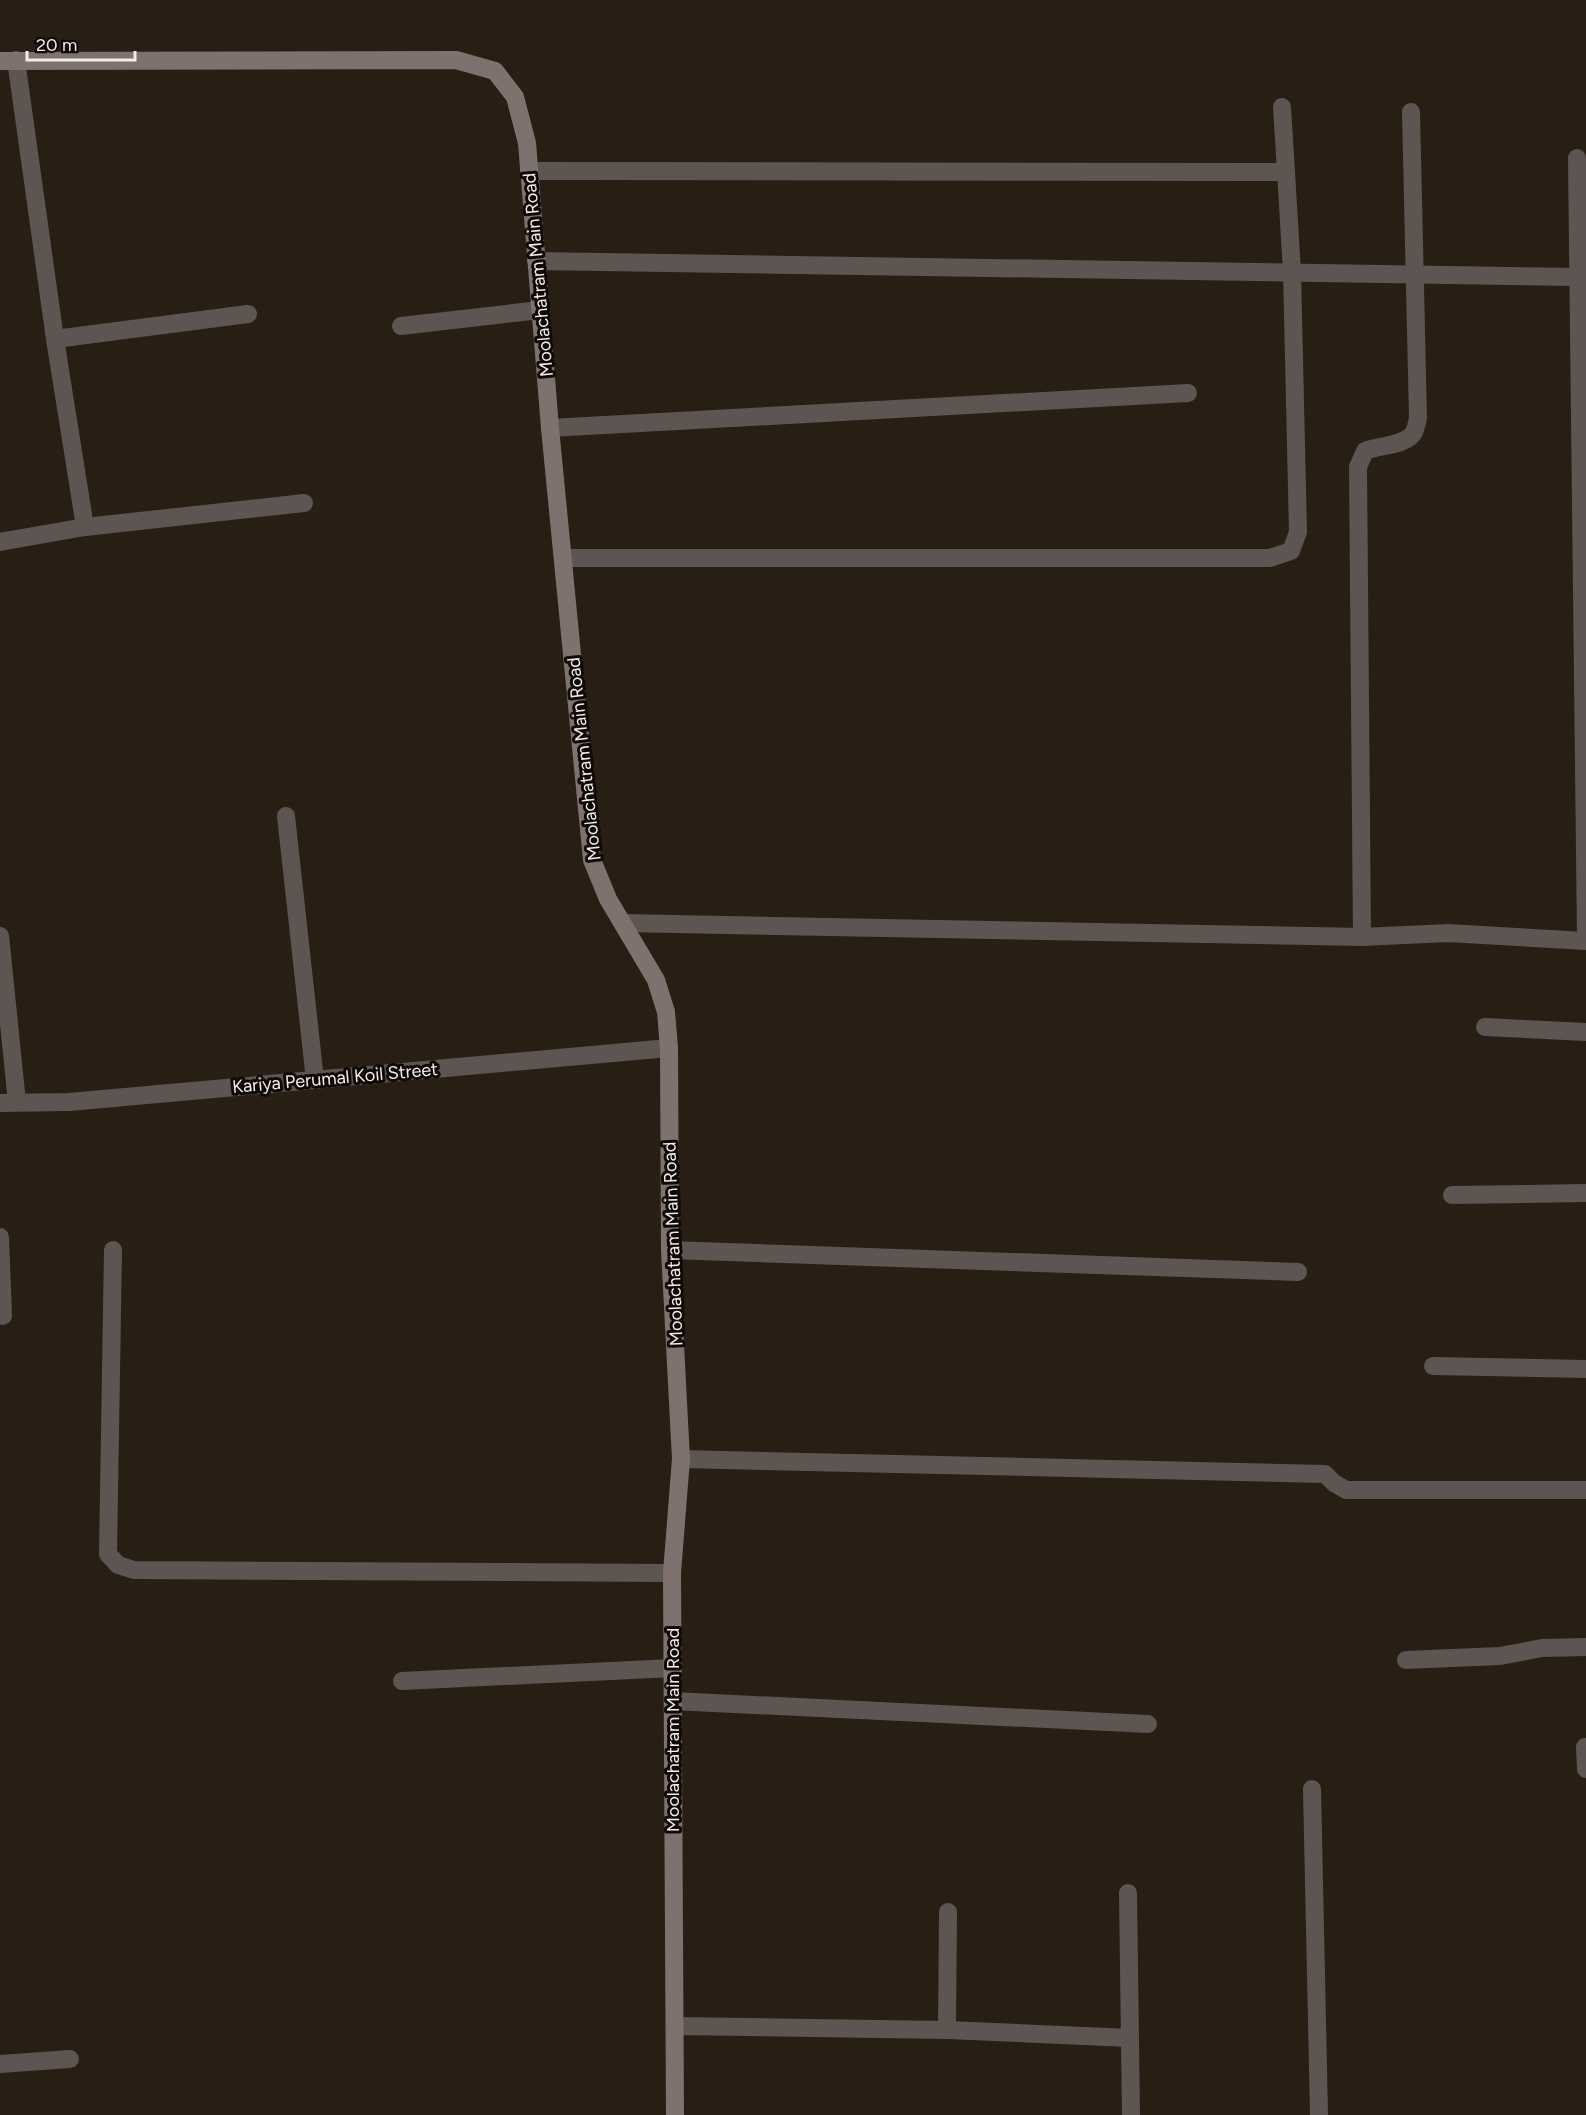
<svg xmlns="http://www.w3.org/2000/svg" width="1586" height="2115" viewBox="0 0 1586 2115" font-family="Figtree,sans-serif">
  <style>
    .lines { fill: none; stroke-linecap: round; stroke-linejoin: round }
    .street { stroke: #5d5552; stroke-width: 18 }
    .secondary { stroke: #7f726e; stroke-width: 18 }
    .labels { text-anchor: middle; stroke-width: 6; stroke-linejoin: round; paint-order: stroke }
    .street-label { font-size: 18px; fill: #f4ece6; stroke: #0e0906 }
  </style>
  <rect width="100%" height="100%" fill="#291e14"/>
  <g class="lines">
    <g class="street">
      <path d="M 16,60 L 55,339 L 85,527"/>
      <path d="M 1282,107 L 1286,172"/>
      <path d="M 1577,158 L 1586,938"/>
      <path d="M 529,171 L 1286,172 L 1292,272 L 1298,532 L 1291,551 L 1270,558 L 564,558"/>
      <path d="M 536,261 L 1578,277"/>
      <path d="M 401,326 L 540,310"/>
      <path d="M 55,339 L 248,314"/>
      <path d="M 550,428 L 1188,393"/>
      <path d="M 0,542 L 85,527 L 304,503"/>
      <path d="M 286,816 L 315,1080"/>
      <path d="M 623,923 L 1362,937 L 1448,933 L 1586,941"/>
      <path d="M 0,936 L 17,1102"/>
      <path d="M 1362,937 L 1358,467 L 1365,451 C 1379,445 1407,446 1414,432 C 1416,428 1417,422 1418,418 L 1411,112"/>
      <path d="M 1485,1027 L 1586,1032"/>
      <path d="M 0,1103 L 69,1102 L 669,1048"/>
      <path d="M 1452,1195 L 1586,1193"/>
      <path d="M 0,1237 L 3,1316"/>
      <path d="M 113,1250 L 108,1554 L 118,1565 L 134,1570 L 672,1573"/>
      <path d="M 670,1250 L 1298,1272"/>
      <path d="M 1433,1366 L 1586,1369"/>
      <path d="M 681,1459 L 1325,1474 L 1334,1483 L 1346,1490 L 1586,1490"/>
      <path d="M 1406,1660 L 1500,1656 L 1542,1648 L 1586,1647"/>
      <path d="M 402,1681 L 673,1668"/>
      <path d="M 673,1701 L 1148,1724"/>
      <path d="M 1585,1747 L 1586,1769"/>
      <path d="M 1312,1789 L 1319,2115"/>
      <path d="M 1128,1893 L 1131,2115"/>
      <path d="M 675,2026 L 947,2030 L 1130,2038"/>
      <path d="M 947,2030 L 948,1912"/>
      <path d="M 0,2064 L 70,2059"/>
    </g>
    <path class="secondary" d="M 0,61 L 456,60 L 495,71 L 515,97 L 527,143 L 550,428 L 592,860 L 608,899 L 656,980 L 666,1012 L 669,1048 L 670,1250 L 681,1459 L 672,1573 L 675,2115"/>
  </g>
  <g class="labels">
    <g class="street-label">
      <text transform="translate(538 275) rotate(-95)" y="6">Moolachatram Main Road</text>
      <text transform="translate(584 759) rotate(-96)" y="6">Moolachatram Main Road</text>
      <text transform="translate(335 1078) rotate(-5)" y="6">Kariya Perumal Koil Street</text>
      <text transform="translate(673 1244) rotate(-92)" y="6">Moolachatram Main Road</text>
      <text transform="translate(673 1730) rotate(-90)" y="6">Moolachatram Main Road</text>
    </g>
  </g>
  <path d="M27 51v9h108v-9" fill="none" stroke="#f4ece6" stroke-width="3"/>
  <text x="36" y="51" font-size="18" fill="#f4ece6" stroke="#0e0906" stroke-width="4.5" paint-order="stroke">20 m</text>
</svg>
